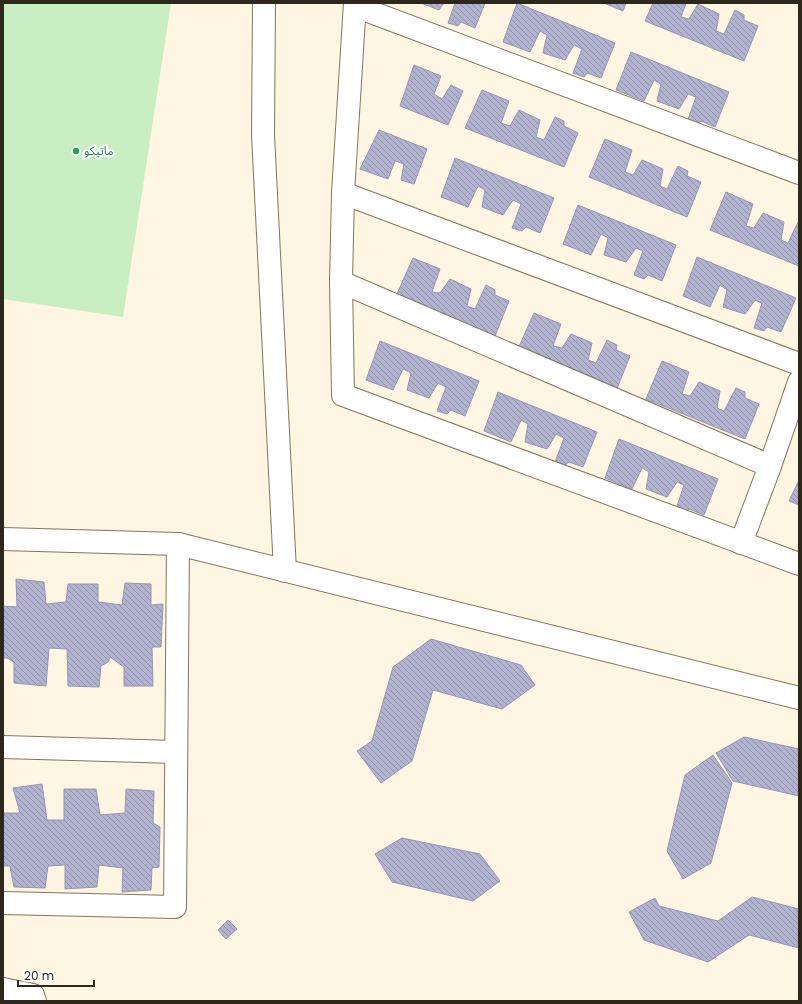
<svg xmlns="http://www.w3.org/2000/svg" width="802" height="1004" viewBox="0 0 802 1004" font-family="Poppins,'Noto Sans Arabic',sans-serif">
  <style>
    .green { fill: #caeec3 }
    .building { fill: url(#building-back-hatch); stroke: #9596b4 }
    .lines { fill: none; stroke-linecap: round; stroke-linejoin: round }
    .minor-casing { stroke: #83765a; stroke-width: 24 }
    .minor { stroke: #fff; stroke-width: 22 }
    .leisure-dot { fill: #2e9e5b; stroke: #fff; stroke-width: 1.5 }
    .labels { text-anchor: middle; stroke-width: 4; stroke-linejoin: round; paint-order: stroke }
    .leisure-label { font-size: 12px; fill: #27864d; stroke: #fff; text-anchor: start }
  </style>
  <defs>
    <pattern id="building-back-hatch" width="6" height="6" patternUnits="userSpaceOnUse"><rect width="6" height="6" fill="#b2b3d1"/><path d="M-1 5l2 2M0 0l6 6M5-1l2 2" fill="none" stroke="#9192a9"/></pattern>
  </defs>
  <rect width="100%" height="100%" fill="#fff5e3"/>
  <path class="green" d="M 3,3 L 171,3 L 123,317 L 3,299 Z"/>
  <g class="building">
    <path d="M 421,3 L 444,3 L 439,10 Z"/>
    <path d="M 455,3 L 485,3 L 475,28 L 461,22 L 458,26 L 448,23 Z"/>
    <path d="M 517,3 L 615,43 L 601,78 L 587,73 L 584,77 L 573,73 L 582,49 L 574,45 L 565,60 L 543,53 L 547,35 L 540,31 L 530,52 L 503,42 Z"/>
    <path d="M 604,3 L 626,3 L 623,11 Z"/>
    <path d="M 653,3 L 686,3 L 681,17 L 689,19 L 698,4 L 719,14 L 716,31 L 724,34 L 735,10 L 744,15 L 744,20 L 758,26 L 744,61 L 645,21 Z"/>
    <path d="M 631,52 L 729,92 L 715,127 L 701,121 L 697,125 L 687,122 L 696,97 L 688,94 L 679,109 L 657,101 L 661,84 L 654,80 L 644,101 L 616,90 Z"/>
    <path d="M 414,65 L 441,76 L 434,94 L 442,99 L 451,85 L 463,91 L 448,125 L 400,106 Z"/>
    <path d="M 482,90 L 509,101 L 501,123 L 510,126 L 519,110 L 540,120 L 536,137 L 544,140 L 555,117 L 564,121 L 564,126 L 578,133 L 564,167 L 465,128 Z"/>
    <path d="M 379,130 L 427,149 L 414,184 L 401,180 L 404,164 L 395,161 L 388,179 L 360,169 Z"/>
    <path d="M 605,139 L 632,150 L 625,172 L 633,175 L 642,160 L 663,169 L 660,186 L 667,189 L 678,166 L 688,171 L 687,176 L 701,182 L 687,217 L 589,177 Z"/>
    <path d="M 455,158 L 554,198 L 540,233 L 526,227 L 522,231 L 512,228 L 521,204 L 513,200 L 503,215 L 482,207 L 485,190 L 478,186 L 468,207 L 441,197 Z"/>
    <path d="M 726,192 L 753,204 L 746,226 L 754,228 L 763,213 L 784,222 L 781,240 L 788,243 L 799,220 L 799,266 L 710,230 Z"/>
    <path d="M 578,205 L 676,245 L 662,281 L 648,275 L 644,279 L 634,275 L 643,251 L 636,248 L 626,262 L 604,255 L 608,238 L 601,234 L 591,255 L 563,244 Z"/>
    <path d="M 697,257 L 796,298 L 781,332 L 767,327 L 764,331 L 754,328 L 762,303 L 755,300 L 745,314 L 723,307 L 727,290 L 720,285 L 710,307 L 683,296 Z"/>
    <path d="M 413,258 L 440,269 L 432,292 L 440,293 L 450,279 L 471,289 L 467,306 L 475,309 L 486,285 L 495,290 L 495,295 L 509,301 L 495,336 L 396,296 Z"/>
    <path d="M 534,313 L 561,324 L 553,346 L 562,348 L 571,334 L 592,343 L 588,360 L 596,363 L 607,340 L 617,345 L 616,350 L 630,356 L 616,391 L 517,351 Z"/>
    <path d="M 380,341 L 479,381 L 465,416 L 451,410 L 447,414 L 437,411 L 446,387 L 438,383 L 429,398 L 407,390 L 411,373 L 403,369 L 393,390 L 366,380 Z"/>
    <path d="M 662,361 L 689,372 L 682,394 L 690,396 L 699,382 L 720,391 L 717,408 L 724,411 L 736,388 L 745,392 L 745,398 L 759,404 L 745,439 L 646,399 Z"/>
    <path d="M 498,392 L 597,432 L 583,467 L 569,462 L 565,465 L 555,462 L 564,438 L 556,434 L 547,449 L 525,442 L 528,424 L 521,420 L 511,442 L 484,431 Z"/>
    <path d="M 619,439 L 718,479 L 704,515 L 689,509 L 686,513 L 676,509 L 684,485 L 677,482 L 667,497 L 646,489 L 649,472 L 642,468 L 632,489 L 605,478 Z"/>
    <path d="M 799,480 L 799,505 L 789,501 Z"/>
    <path d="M 16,579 L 44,582 L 46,604 L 66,602 L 68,584 L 98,584 L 98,602 L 122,605 L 125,583 L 151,584 L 151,605 L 163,604 L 161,647 L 152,647 L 153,686 L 124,686 L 124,667 L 110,657 L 108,662 L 101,666 L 99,687 L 68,686 L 67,649 L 49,648 L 46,686 L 14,683 L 14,662 L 7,658 L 3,658 L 3,606 L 17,607 Z"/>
    <path d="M 431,639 L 521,665 L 535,685 L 502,709 L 433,690 L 412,761 L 381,783 L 357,751 L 372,741 L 393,667 Z"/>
    <path d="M 744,737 L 799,749 L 799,796 L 733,781 L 716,753 Z"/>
    <path d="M 713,755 L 732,783 L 711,863 L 683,879 L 667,851 L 685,775 Z"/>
    <path d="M 42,784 L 47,820 L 64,820 L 64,789 L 96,789 L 100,815 L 125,813 L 126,789 L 154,791 L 153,823 L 160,827 L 159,867 L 152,868 L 151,890 L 122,892 L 123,868 L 99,865 L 97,887 L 65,889 L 65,865 L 48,866 L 45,888 L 14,887 L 10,866 L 3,866 L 3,813 L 20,813 L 13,788 Z"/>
    <path d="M 402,838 L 480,854 L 500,881 L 473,901 L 392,882 L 375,854 Z"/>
    <path d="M 752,897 L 799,909 L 799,948 L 749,935 L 708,962 L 644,940 L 629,912 L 655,898 L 659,906 L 718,921 Z"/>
    <path d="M 228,920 L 237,929 L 226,939 L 218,930 Z"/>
  </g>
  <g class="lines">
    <g class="minor-casing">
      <g id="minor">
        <path d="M 264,3 L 263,135 L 285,571"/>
        <path d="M 355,3 L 343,193 L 341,282 L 770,466"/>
        <path d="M 355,6 L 799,173"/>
        <path d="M 343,193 L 799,364"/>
        <path d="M 341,282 L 343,395 L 799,564"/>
        <path d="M 3,539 L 178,544 L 799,698"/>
        <path d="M 741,543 L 770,466 L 799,382"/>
        <path d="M 3,747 L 176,752"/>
        <path d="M 3,903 L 175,907 L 178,544"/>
        <path d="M 3,989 L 33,995 L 35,1001"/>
      </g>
    </g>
    <use href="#minor" class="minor"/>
  </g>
  <circle class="leisure-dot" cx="76" cy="151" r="4"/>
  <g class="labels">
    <g class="leisure-label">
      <text x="84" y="155">ماتيكو</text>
    </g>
  </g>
  <rect width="802" height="1004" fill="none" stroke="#2e281c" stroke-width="8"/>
  <path d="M18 980v6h76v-6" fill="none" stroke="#2e281c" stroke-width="2"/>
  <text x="24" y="980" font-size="12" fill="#2e281c" stroke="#ffffff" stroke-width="3" paint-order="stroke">20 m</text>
</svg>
